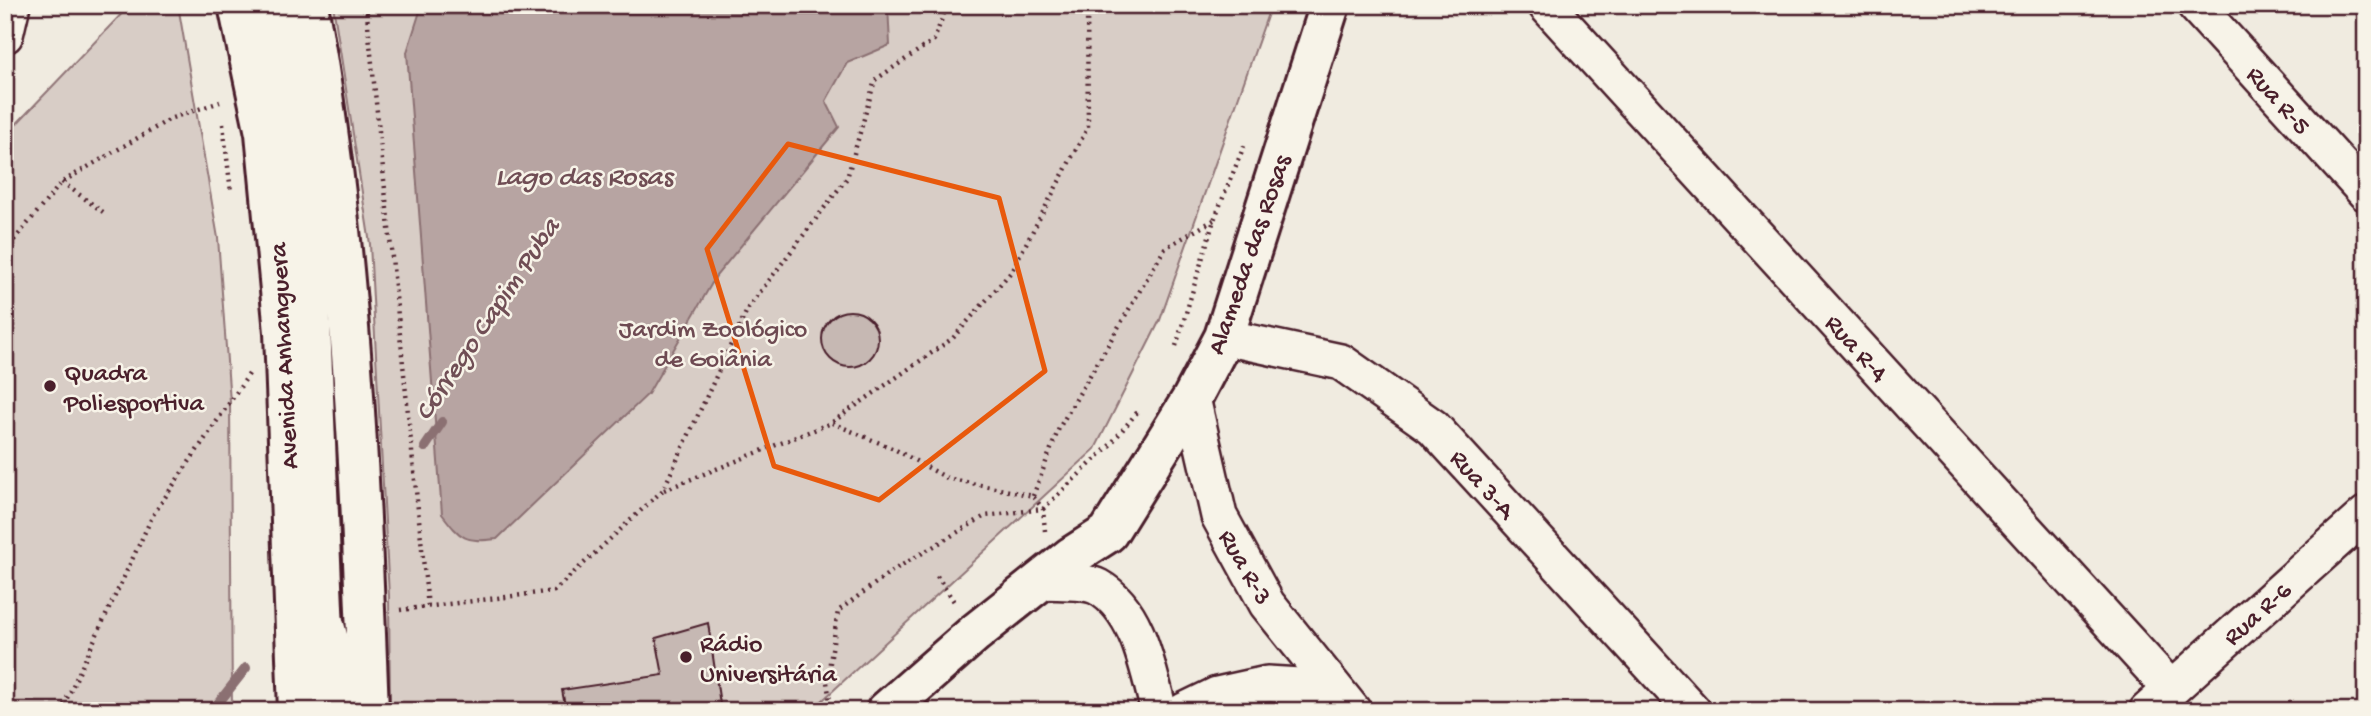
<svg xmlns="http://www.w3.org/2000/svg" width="2371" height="716" viewBox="0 0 2371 716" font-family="'Gochi Hand',sans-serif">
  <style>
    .green { fill: #d8cdc6; stroke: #917678; stroke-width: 2 }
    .water { fill: #b7a4a2; stroke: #8b6f72; stroke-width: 2 }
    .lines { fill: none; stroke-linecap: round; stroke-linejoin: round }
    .stream { stroke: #8b6f72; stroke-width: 10 }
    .building { fill: #c6b8b3; stroke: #4a1f2b; stroke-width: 2 }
    .minor-casing { stroke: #4a1f2b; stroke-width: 40 }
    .major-casing { stroke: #4a1f2b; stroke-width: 44 }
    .path { stroke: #4a1f2b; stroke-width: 4.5; stroke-dasharray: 2 5; stroke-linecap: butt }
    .minor { stroke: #f7f3e8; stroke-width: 35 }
    .major { stroke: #f7f3e8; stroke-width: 38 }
    .marked { fill: none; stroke: #e8590c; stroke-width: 5; stroke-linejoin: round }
    .poi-dot { fill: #4a1f2b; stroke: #f7f3e8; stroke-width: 2.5 }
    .labels { text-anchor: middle; stroke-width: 5; stroke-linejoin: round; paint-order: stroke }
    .street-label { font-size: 26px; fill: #4a1f2b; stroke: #f7f3e8 }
    .park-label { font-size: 26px; fill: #6e4a52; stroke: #f7f3e8 }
    .poi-label { font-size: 26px; fill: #4a1f2b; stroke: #f7f3e8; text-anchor: start }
    .water-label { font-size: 28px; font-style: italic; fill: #704e55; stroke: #f7f3e8 }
  </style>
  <rect width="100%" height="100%" fill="#f0ebe0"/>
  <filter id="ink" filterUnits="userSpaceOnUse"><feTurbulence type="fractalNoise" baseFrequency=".0143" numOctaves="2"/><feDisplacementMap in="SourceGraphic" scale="14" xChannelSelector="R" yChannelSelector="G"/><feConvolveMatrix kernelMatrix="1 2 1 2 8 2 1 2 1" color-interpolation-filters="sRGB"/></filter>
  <g filter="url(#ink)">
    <g class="green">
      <path d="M 130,5 L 178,5 L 218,238 L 230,402 L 232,711 L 5,711 L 5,136 Z"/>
      <path d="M 333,5 L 1271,5 L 1160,320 L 1095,449 L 811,711 L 390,711 L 389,596 L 370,244 Z"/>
    </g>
    <path class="water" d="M 422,5 L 888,5 L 890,45 L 847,63 L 826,101 L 839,127 L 716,276 L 648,394 L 497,539 C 465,543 461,539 442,514 L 407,52 Z"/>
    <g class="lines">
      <g class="stream">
        <path d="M 425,447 L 442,422"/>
        <path d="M 212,711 L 246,668"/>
      </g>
    </g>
    <g class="building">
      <circle cx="850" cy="339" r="28"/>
      <path d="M 708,623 L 721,711 L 566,711 L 562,690 L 663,675 L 656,638 Z"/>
    </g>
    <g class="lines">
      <g class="minor-casing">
        <g id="minor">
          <path d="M 275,5 L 307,195 L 325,620"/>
          <path d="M 1546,5 L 2171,689"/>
          <path d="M 2195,5 L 2366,193"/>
          <path d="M 5,35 L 12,5"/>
          <path d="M 1224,337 L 1341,362 L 1433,427 L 1693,711"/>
          <path d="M 1192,398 L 1219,516 L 1267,604 L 1353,711"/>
          <path d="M 1044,581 C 1059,582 1085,580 1098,587 C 1139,610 1148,670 1159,711"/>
          <path d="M 318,711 L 325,620 L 350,711"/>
          <path d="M 1184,711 L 1217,695 L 1267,684 L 1333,688"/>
          <path d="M 2147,711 L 2366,514"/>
        </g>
      </g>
      <g class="major-casing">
        <g id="major">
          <path d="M 238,5 L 265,133 L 284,332 L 298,711"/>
          <path d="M 308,5 C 351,237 360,475 369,711"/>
          <path d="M 886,711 L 975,633 L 1072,556 L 1108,533 L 1192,398 L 1224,337 L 1330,5"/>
        </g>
      </g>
      <g class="path">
        <path d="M 366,5 L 428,607"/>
        <path d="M 223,124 L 231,192"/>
        <path d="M 62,182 L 103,212"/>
        <path d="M 5,251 L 62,182 L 172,118 L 220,102"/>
        <path d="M 1176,346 L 1214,220 L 1244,146"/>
        <path d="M 832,423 L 894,449 L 947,478 L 1033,496 L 1043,509 L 1045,531"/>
        <path d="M 664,490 L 831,423 L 953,338 L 1011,272 L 1088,127 L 1087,5"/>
        <path d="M 1033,496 L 1059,428 L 1165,248 L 1214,220"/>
        <path d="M 937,576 L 955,603"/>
        <path d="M 400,610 L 554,591 L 663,490 L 748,308 L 847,178 L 875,80 L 934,40 L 947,5"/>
        <path d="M 61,711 L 153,515 L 249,374"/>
        <path d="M 828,711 L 831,708 L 827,682 L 838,611 L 892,571 L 985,516 L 1043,509 L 1110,445 L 1139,410"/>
      </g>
      <use href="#minor" class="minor"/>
      <use href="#major" class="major"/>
    </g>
  </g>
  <path class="marked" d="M 788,144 L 999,198 L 1045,371 L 879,500 L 774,466 L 707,249 Z"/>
  <g class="poi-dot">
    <circle cx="50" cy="386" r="7"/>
    <circle cx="686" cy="657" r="7"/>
  </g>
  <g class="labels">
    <g class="street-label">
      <text transform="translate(2280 99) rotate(48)" y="9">Rua R-5</text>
      <text transform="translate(1247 254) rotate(-71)" y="9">Alameda das Rosas</text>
      <text transform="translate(1858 347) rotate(48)" y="9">Rua R-4</text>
      <text transform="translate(282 356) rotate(-93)" y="9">Avenida Anhanguera</text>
      <text transform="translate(1484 483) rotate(48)" y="9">Rua 3-A</text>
      <text transform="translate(1247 566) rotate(60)" y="9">Rua R-3</text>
      <text transform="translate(2256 612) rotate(-42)" y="9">Rua R-6</text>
    </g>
    <g class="park-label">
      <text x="713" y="336">Jardim Zoológico<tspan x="713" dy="30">de Goiânia</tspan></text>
    </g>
    <g class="poi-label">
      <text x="64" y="380">Quadra<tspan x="64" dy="30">Poliesportiva</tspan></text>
      <text x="700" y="651">Rádio<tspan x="700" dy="30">Universitária</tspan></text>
    </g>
    <g class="water-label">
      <text x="584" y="184">Lago das Rosas</text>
      <text transform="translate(485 318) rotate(-56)" y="10">Córrego Capim Puba</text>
    </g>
  </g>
  <rect width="2371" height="716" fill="none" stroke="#f7f3e8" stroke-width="28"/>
  <rect x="14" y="14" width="2343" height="688" fill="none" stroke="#4a1f2b" stroke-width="2.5" filter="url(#ink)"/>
</svg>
